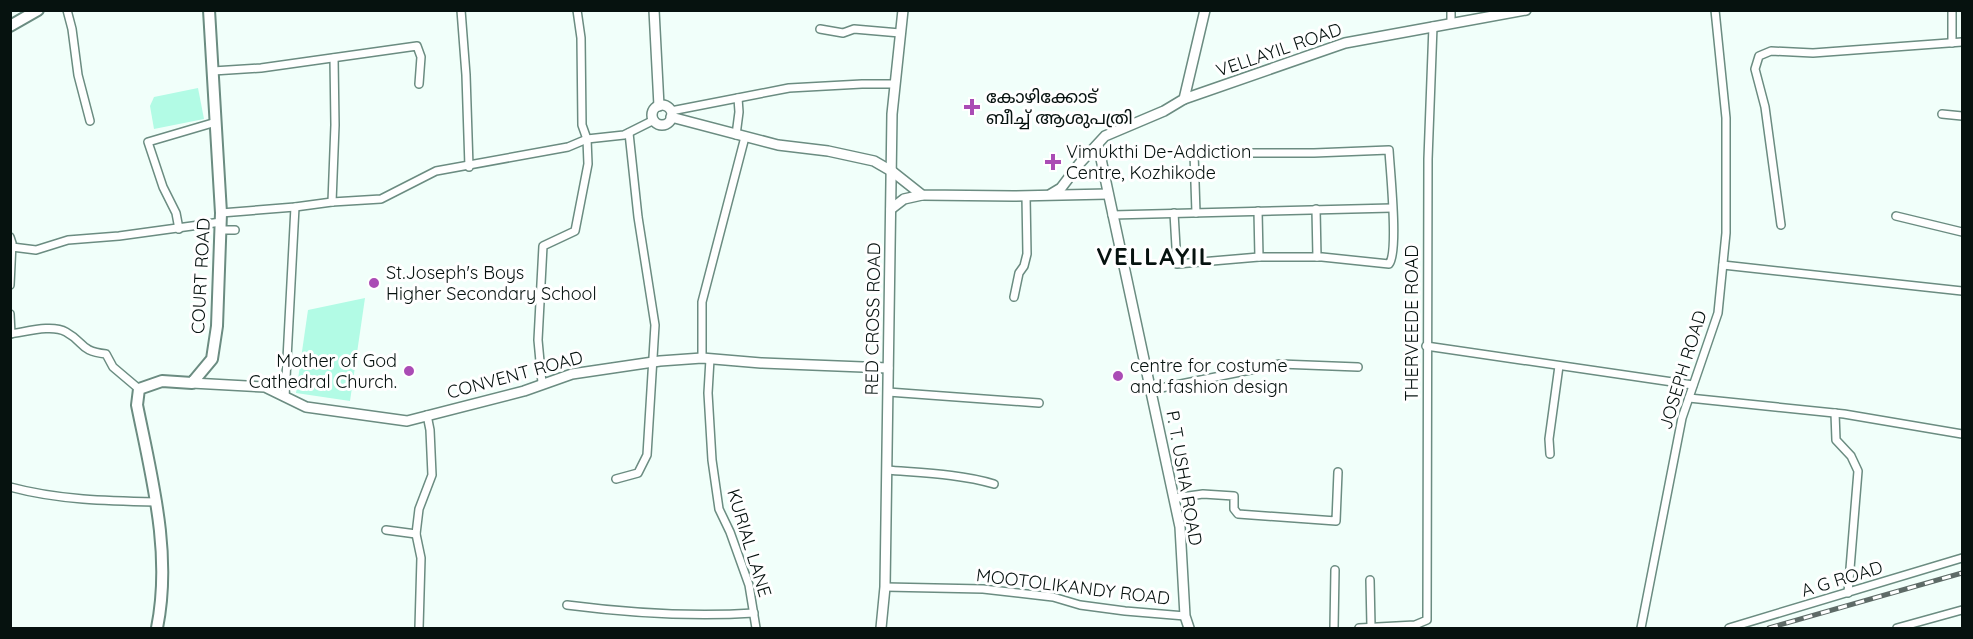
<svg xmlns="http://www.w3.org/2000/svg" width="1973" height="639" viewBox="0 0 1973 639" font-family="Quicksand,'Noto Sans Malayalam',sans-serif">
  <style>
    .green { fill: #b2fbe5 }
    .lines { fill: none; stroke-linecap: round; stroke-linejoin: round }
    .minor-casing { stroke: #6b8c81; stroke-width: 10 }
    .tertiary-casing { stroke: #6b8c81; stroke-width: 12 }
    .secondary-casing { stroke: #6b8c81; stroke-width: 14 }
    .minor { stroke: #fff; stroke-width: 7 }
    .tertiary { stroke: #fff; stroke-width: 9 }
    .secondary { stroke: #fff; stroke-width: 10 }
    .rail-casing { stroke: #5e6b67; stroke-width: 5 }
    .rail { stroke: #fff; stroke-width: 3; stroke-dasharray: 9; stroke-linecap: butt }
    .poi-dot { fill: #aa4cb5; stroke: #fff; stroke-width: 2 }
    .labels { text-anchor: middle; stroke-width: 6; stroke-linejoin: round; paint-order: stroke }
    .street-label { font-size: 18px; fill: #06120f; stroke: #fff }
    .poi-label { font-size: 18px; fill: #06120f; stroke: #fff; text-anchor: start }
    .district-label { font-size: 24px; font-weight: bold; letter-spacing: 1.5px; fill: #06120f; stroke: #fff }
  </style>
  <rect width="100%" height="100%" fill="#f1fffa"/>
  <g class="green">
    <path d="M 198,88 L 204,119 L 154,129 L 150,106 L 154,97 Z"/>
    <path d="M 365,298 L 350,401 L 296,393 L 308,310 Z"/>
  </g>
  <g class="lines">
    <g class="minor-casing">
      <g id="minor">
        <path d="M 67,10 L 72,29 L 78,75 L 90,121"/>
        <path d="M 461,10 L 466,75 L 469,167"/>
        <path d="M 1451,23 L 1451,10"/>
        <path d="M 820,29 L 843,33 L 854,29 L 900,33"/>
        <path d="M 1952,43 L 1952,10"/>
        <path d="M 213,71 L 261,68 L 417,46 L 421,57 L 419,84"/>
        <path d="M 671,111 L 789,88 L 862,84 L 894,84"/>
        <path d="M 1942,114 L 1962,116"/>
        <path d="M 736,135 L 739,112 L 738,98"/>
        <path d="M 332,202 L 335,125 L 334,58"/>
        <path d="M 1316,209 L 1317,257"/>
        <path d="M 221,213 L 295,207 L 332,202 L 381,199 L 436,171 L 568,147 L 587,139 L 624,135 L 654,120"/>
        <path d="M 1174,213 L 1177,264 L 1259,257"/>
        <path d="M 1196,213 L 1194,153 L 1314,153 L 1389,150 C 1390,170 1399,252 1389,264 L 1322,257 L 1259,257 L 1258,211"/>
        <path d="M 1112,215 L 1392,208"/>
        <path d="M 1896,216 L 1962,232"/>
        <path d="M 1781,225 L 1765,107 L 1755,69 L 1759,56 L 1771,51 L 1813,53 L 1962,42"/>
        <path d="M 179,229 L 176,213 L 163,187 L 148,142 L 216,122"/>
        <path d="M 220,230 L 235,230"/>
        <path d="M 10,237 L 12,243 L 10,285"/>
        <path d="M 12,247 L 36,250 L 68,240 L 119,236 L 221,222"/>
        <path d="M 1723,265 L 1962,291"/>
        <path d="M 1014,297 L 1019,273 L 1024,266 L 1027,254 L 1026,196"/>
        <path d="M 10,314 L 11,334"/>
        <path d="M 10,334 C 26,332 52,324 66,332 C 86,343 79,351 106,354 L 113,367 L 139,389"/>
        <path d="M 1426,346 L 1693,385"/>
        <path d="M 702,358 L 702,302 L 745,137"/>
        <path d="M 710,359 L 708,393 L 712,460 L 719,509 L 730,532 L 749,585 L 756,628"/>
        <path d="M 542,383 L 538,340 L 543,246 L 575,231 L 588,164 L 587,139 L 582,125 L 581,38 L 577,10"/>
        <path d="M 1151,390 L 1280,364 L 1358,367"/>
        <path d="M 888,392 L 1039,403"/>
        <path d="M 285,397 L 295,207"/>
        <path d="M 1689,398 L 1844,414 L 1962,434"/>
        <path d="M 1835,413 L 1836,440 L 1851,456 L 1858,471 L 1848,593"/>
        <path d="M 1550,454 L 1549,439 L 1559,366"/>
        <path d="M 887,470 C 923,473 960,474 994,484"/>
        <path d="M 616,479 L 638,473 L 647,455 L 655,325 L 638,217 L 629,133"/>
        <path d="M 10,487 C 58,500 108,501 157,502"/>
        <path d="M 1174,498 L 1203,494 L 1234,496 L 1234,509 L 1238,514 L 1336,521 L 1338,472"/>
        <path d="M 386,530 L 416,534"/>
        <path d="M 1370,580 L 1371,626"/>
        <path d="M 885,587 L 983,589 L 1053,597 L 1080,605 L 1125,611 L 1185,616"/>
        <path d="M 567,605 C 629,613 691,617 754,613"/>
        <path d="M 419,628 L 421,558 L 416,534 L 419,509 L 432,475 L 430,430 L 427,415"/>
        <path d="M 1334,628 L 1335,570"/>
        <path d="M 1359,628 L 1415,625 L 1427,620 L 1428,159 L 1433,26"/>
        <path d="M 1641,628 L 1682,418 L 1718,313 L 1726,233 L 1726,118 L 1715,10"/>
        <path d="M 1729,628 L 1962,558"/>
        <path d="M 1897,628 L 1962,610"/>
      </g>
    </g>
    <g class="tertiary-casing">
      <g id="tertiary">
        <path d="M 654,10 L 659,106"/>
        <path d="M 1184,99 L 1345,43 L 1526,10"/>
        <circle cx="662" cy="115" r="10"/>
        <path d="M 671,117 L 778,145 L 828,151 L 874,161 L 893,172 L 922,195 L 1013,196 L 1108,194"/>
        <path d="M 1098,145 L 1180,527 L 1185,616 L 1189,628"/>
        <path d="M 1051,194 L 1061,188 L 1080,163 L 1105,136 L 1164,111 L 1184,99 L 1205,10"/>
        <path d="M 891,209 L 904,199 L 922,195"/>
        <path d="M 192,383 L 265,387 L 306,407 L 407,421 L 524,391 L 572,374 L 660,361 L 702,358 L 761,363 L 888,368"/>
        <path d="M 881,628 L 885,587 L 892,114 L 903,10"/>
      </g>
    </g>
    <g class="secondary-casing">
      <g id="secondary">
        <path d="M 10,26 L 38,10"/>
        <path d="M 157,628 C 172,554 152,479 137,405 L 139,389 L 162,381 L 192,383 L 212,359 L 217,326 L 221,213 L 209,10"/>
      </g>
    </g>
    <use href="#minor" class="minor"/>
    <use href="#tertiary" class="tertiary"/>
    <use href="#secondary" class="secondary"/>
    <g class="rail-casing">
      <path id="rail" d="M 1769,628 L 1962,573"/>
    </g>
    <use href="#rail" class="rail"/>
  </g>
  <g class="poi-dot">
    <path d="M969 98h6v6h6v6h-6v6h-6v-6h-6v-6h6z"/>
    <path d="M1050 153h6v6h6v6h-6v6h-6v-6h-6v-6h6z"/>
    <circle cx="374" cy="283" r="6"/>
    <circle cx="409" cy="371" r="6"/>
    <circle cx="1118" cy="376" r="6"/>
  </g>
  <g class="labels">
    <g class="street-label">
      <text transform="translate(1279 50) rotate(-19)" y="6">VELLAYIL ROAD</text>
      <text transform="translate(201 276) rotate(-87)" y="6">COURT ROAD</text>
      <text transform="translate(873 319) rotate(-89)" y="6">RED CROSS ROAD</text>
      <text transform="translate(1412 323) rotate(-90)" y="6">THERVEEDE ROAD</text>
      <text transform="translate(1683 370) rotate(-73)" y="6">JOSEPH ROAD</text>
      <text transform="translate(515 375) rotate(-15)" y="6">CONVENT ROAD</text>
      <text transform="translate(1184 478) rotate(80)" y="6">P. T. USHA ROAD</text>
      <text transform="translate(749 543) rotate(73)" y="6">KURIAL LANE</text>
      <text transform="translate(1842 579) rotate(-17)" y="6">A G ROAD</text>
      <text transform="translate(1073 587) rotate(7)" y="6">MOOTOLIKANDY ROAD</text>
    </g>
    <g class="poi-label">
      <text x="986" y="103">കോഴിക്കോട്<tspan x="986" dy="21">ബീച്ച് ആശുപത്രി</tspan></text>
      <text x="1066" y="158">Vimukthi De-Addiction<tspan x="1066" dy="21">Centre, Kozhikode</tspan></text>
      <text x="386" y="279">St.Joseph's Boys<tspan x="386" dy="21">Higher Secondary School</tspan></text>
      <text x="397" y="367" text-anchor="end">Mother of God<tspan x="397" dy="21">Cathedral Church.</tspan></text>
      <text x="1130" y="372">centre for costume<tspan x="1130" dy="21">and fashion design</tspan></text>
    </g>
    <g class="district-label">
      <text x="1155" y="265">VELLAYIL</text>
    </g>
  </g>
  <rect width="1973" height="639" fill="none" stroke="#06120f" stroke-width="24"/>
</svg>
